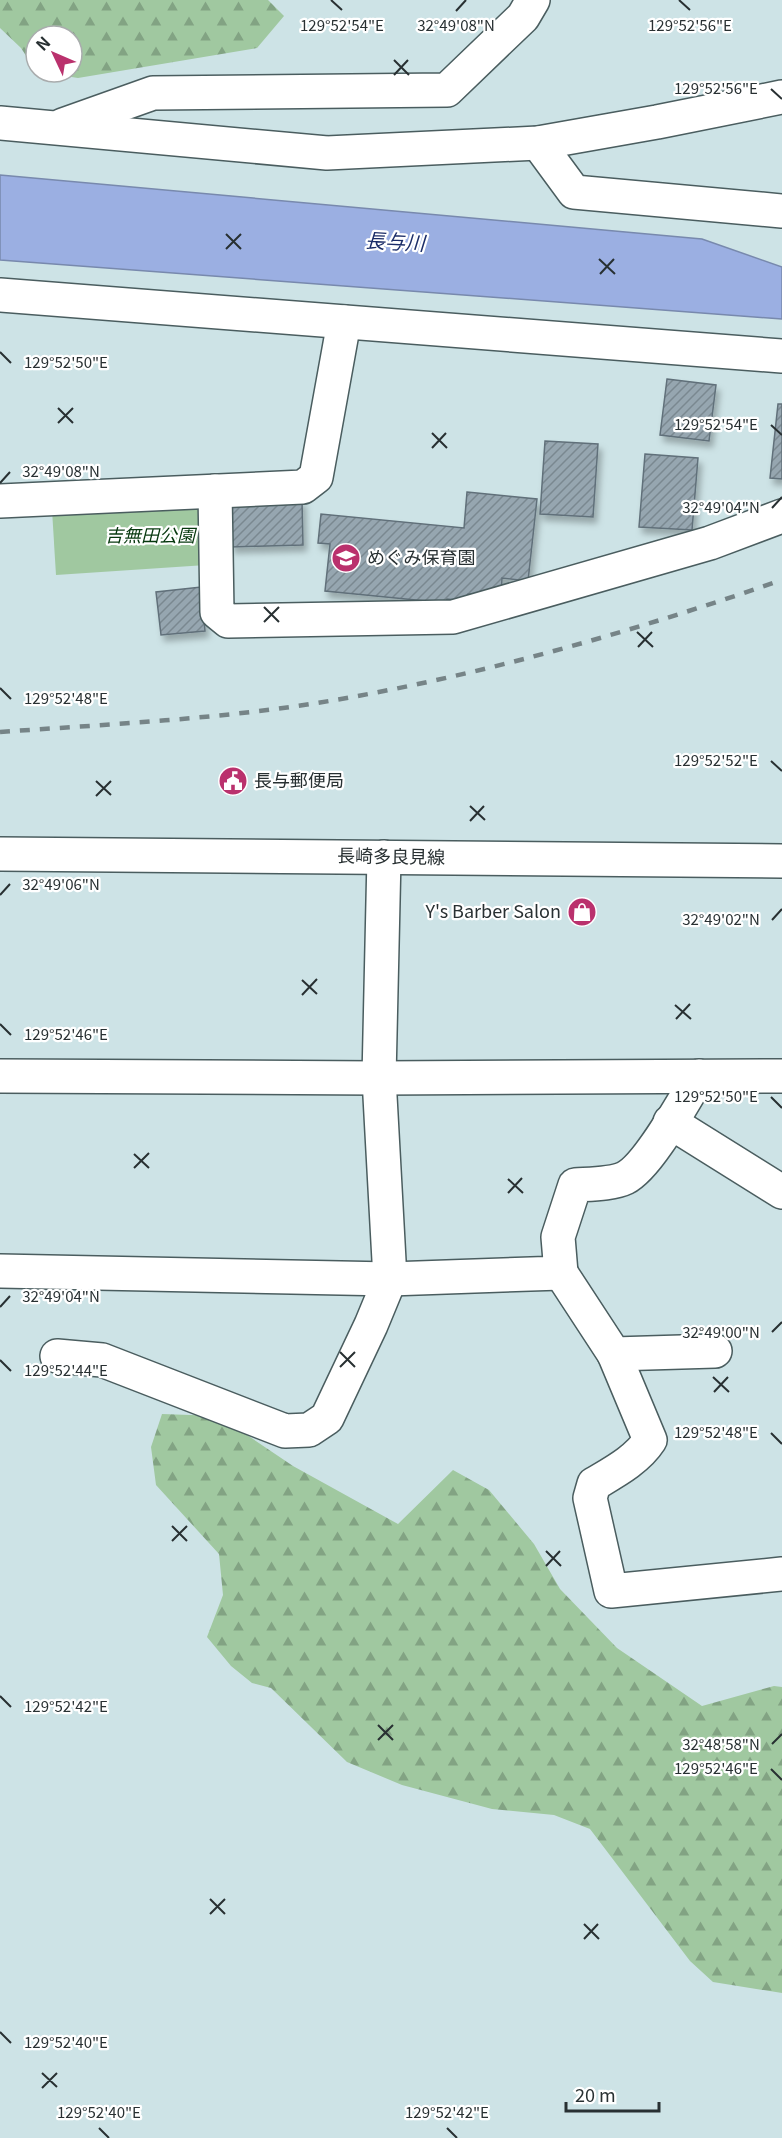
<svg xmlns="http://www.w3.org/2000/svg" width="782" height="2138" viewBox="0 0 782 2138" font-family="Georgia,'Noto Sans JP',serif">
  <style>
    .forest { fill: url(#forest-firs) }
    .green { fill: #a0c8a0 }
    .water { fill: #9bafe2; stroke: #7889ad; stroke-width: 1.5 }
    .building { fill: url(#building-hatch); stroke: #61707a; stroke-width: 1.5; filter: url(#shadow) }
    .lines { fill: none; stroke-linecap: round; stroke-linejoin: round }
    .minor-casing { stroke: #4a5d5f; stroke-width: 36 }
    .major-casing { stroke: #4a5d5f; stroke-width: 36 }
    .minor { stroke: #fff; stroke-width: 33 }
    .major { stroke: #fff; stroke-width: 33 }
    .rail { stroke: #768487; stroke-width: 4.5; stroke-dasharray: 10 10; stroke-linecap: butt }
    .ticks { fill: none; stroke: #283032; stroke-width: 2 }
    .labels { text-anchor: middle; stroke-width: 4.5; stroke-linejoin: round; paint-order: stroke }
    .park-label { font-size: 18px; font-style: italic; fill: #05370d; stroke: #fff }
    .poi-label { font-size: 18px; fill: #283032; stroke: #fff; text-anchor: start }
    .street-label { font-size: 18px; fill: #283032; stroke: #fff }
    .water-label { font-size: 20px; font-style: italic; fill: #1b2d68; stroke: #fff }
    .ticks-label { font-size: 15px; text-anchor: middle; fill: #283032; stroke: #fff; stroke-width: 4.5; stroke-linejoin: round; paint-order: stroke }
  </style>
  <defs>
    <pattern id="forest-firs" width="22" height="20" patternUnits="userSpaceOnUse" patternTransform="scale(1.5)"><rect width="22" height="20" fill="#a0c8a0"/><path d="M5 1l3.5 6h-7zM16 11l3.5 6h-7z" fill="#82a383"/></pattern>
    <pattern id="building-hatch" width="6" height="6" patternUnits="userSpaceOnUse" patternTransform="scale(1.5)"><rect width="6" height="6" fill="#96a6b0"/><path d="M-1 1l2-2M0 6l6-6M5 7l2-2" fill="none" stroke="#7a8890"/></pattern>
    <filter id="shadow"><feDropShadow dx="3.5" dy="6" stdDeviation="3" flood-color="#0004"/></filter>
  </defs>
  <rect width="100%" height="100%" fill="#cde3e6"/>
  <g class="forest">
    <path d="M 0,0 L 268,0 L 284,16 L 257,48 L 78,78 L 39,72 L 72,72 L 72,36 L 36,36 L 36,71 L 21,48 L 0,28 Z"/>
    <path d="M 162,1414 L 219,1416 L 293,1466 L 398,1524 L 453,1470 L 489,1490 L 534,1544 L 560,1589 L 617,1648 L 702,1706 L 774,1686 L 782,1687 L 782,1993 L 713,1982 L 690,1961 L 590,1829 L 554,1815 L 492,1809 L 402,1785 L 347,1762 L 271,1688 L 252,1683 L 231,1666 L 207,1637 L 223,1595 L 219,1554 L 156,1485 L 151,1447 Z"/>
  </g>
  <path class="green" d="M 202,500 L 206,565 L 56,575 L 52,510 Z"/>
  <path class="water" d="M 0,175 L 702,239 L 782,267 L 782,319 L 0,260 Z"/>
  <g class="building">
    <path d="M 667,379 L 716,385 L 709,441 L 660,435 Z"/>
    <path d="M 778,404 L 782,404 L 782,479 L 770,478 Z"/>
    <path d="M 545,441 L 598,444 L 593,517 L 540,514 Z"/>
    <path d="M 645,454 L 698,458 L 692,530 L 639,527 Z"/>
    <path d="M 467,492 L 537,499 L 528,581 L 502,578 L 501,597 L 468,594 L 467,601 L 447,599 L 446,603 L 325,591 L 330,544 L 318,543 L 321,514 L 464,528 Z"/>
    <path d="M 302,500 L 303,545 L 231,547 L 229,502 Z"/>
    <path d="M 201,587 L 205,631 L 161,635 L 156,592 Z"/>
  </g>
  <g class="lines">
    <g class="minor-casing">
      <g id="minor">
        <path d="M 0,123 L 327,153 L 538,143 L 657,122 L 782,97"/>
        <path d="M 63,125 L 153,93 L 447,90 L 523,17 L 533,0"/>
        <path d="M 538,143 L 574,192 L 782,211"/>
        <path d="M 0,295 L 782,356"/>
        <path d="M 215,491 L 217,612 L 228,621 L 453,617 L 710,543 L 782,516"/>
        <path d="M 0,501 L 303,487 L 316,477 L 344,322"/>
        <path d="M 0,1076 L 379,1078 L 782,1076"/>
        <path d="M 670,1122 L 782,1192"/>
        <path d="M 0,1271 L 390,1279 L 561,1273 L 558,1237 L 575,1185 C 589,1184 613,1184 625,1178 C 649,1166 684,1100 699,1076"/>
        <path d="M 561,1273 L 614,1354 L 715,1351"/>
        <path d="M 614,1354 L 650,1440 C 637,1460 614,1472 594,1484 L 590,1498 L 611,1591 L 782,1574"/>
        <path d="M 57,1356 L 102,1360 L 285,1431 L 309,1430 L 327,1418 L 371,1325 L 390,1279 L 379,1078 L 384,857"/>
      </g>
    </g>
    <g class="major-casing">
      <path id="major" d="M 0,854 L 782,861"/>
    </g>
    <use href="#minor" class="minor"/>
    <use href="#major" class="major"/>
    <path class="rail" d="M 0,732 C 111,724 225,719 335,700 C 487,674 637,630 782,580"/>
  </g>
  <path class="ticks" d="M 331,0 L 342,10M 679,0 L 690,10M 456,11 L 466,0M 394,60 L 409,75M 394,75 L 408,60M 771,89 L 782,99M 226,234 L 241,249M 226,249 L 241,234M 599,259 L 615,274M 600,274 L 614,259M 0,352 L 11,363M 58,408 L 73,423M 58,423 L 73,408M 771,425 L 782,435M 432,433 L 447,448M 432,448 L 446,433M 0,483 L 10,472M 772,508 L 782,497M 264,607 L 279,622M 264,622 L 279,607M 637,632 L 653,647M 638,647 L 652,632M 0,688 L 11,699M 771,761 L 782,771M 96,781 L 111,795M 96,796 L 111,781M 470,806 L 485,820M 470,821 L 484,806M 0,895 L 10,884M 772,920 L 782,909M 302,980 L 317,994M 302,995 L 317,979M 675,1005 L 691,1019M 676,1019 L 690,1004M 0,1024 L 11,1035M 771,1097 L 782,1108M 134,1154 L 149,1168M 134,1168 L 149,1153M 508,1179 L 523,1193M 508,1193 L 522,1178M 0,1307 L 10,1296M 772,1332 L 782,1322M 340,1352 L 355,1367M 0,1360 L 11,1371M 340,1367 L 355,1352M 713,1377 L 729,1392M 714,1392 L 728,1377M 771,1433 L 782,1444M 172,1526 L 187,1541M 172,1541 L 187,1526M 546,1551 L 561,1566M 546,1566 L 560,1551M 0,1696 L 11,1707M 378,1725 L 393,1740M 378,1740 L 393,1725M 772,1744 L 782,1734M 771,1769 L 782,1780M 210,1899 L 225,1914M 210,1914 L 225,1899M 584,1924 L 599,1939M 584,1939 L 598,1924M 0,2032 L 11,2043M 42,2073 L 57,2087M 42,2088 L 57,2073M 99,2128 L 109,2138M 447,2128 L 457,2138"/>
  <defs>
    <g id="school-disc" transform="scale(1.5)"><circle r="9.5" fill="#ba316d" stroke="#fff"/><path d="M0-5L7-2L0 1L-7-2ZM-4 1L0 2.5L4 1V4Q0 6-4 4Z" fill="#fff"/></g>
    <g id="civic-disc" transform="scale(1.5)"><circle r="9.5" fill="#ba316d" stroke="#fff"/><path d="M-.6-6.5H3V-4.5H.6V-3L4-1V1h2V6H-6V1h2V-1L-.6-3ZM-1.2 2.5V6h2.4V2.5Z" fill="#fff"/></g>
    <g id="shop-disc" transform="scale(1.5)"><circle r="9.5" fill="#ba316d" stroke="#fff"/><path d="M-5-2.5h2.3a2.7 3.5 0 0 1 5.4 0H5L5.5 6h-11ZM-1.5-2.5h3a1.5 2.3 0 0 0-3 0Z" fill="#fff"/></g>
  </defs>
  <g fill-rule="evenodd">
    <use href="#school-disc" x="346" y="558"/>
    <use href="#civic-disc" x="233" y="781"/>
    <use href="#shop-disc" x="582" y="912"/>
  </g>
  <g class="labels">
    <g class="park-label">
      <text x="150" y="542">吉無田公園</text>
    </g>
    <g class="poi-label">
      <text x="367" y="564">めぐみ保育園</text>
      <text x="254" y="787">長与郵便局</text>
      <text x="561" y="918" text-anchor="end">Y's Barber Salon</text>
    </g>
    <g class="street-label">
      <text transform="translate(391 857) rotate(1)" y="6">長崎多良見線</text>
    </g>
    <g class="water-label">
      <text transform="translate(395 242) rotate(3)" y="7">長与川</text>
    </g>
  </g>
  <g class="ticks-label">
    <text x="690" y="31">129°52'56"E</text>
    <text x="342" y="31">129°52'54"E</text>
    <text x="456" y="31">32°49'08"N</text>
    <text x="716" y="94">129°52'56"E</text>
    <text x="66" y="368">129°52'50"E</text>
    <text x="716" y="430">129°52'54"E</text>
    <text x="61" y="477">32°49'08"N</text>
    <text x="721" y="513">32°49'04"N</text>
    <text x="66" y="704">129°52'48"E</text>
    <text x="716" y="766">129°52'52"E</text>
    <text x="61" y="890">32°49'06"N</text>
    <text x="721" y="925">32°49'02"N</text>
    <text x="66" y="1040">129°52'46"E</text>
    <text x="716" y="1102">129°52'50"E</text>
    <text x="61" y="1302">32°49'04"N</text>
    <text x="721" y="1338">32°49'00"N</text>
    <text x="66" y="1376">129°52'44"E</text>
    <text x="716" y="1438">129°52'48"E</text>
    <text x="66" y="1712">129°52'42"E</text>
    <text x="721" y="1750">32°48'58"N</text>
    <text x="716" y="1774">129°52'46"E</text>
    <text x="66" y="2048">129°52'40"E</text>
    <text x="99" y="2118">129°52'40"E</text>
    <text x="447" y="2118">129°52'42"E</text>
  </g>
  <g transform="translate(54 54) rotate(314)"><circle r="28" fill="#ffffff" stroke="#a9acad" stroke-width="1.5"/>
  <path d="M0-4.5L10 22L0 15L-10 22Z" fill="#ba316d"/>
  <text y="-9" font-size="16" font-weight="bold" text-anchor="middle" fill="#283032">N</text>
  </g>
  <path d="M566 2102v9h93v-9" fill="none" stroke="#283032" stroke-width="3"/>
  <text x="575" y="2102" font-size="18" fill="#283032" stroke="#ffffff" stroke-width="4.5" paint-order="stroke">20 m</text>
</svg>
